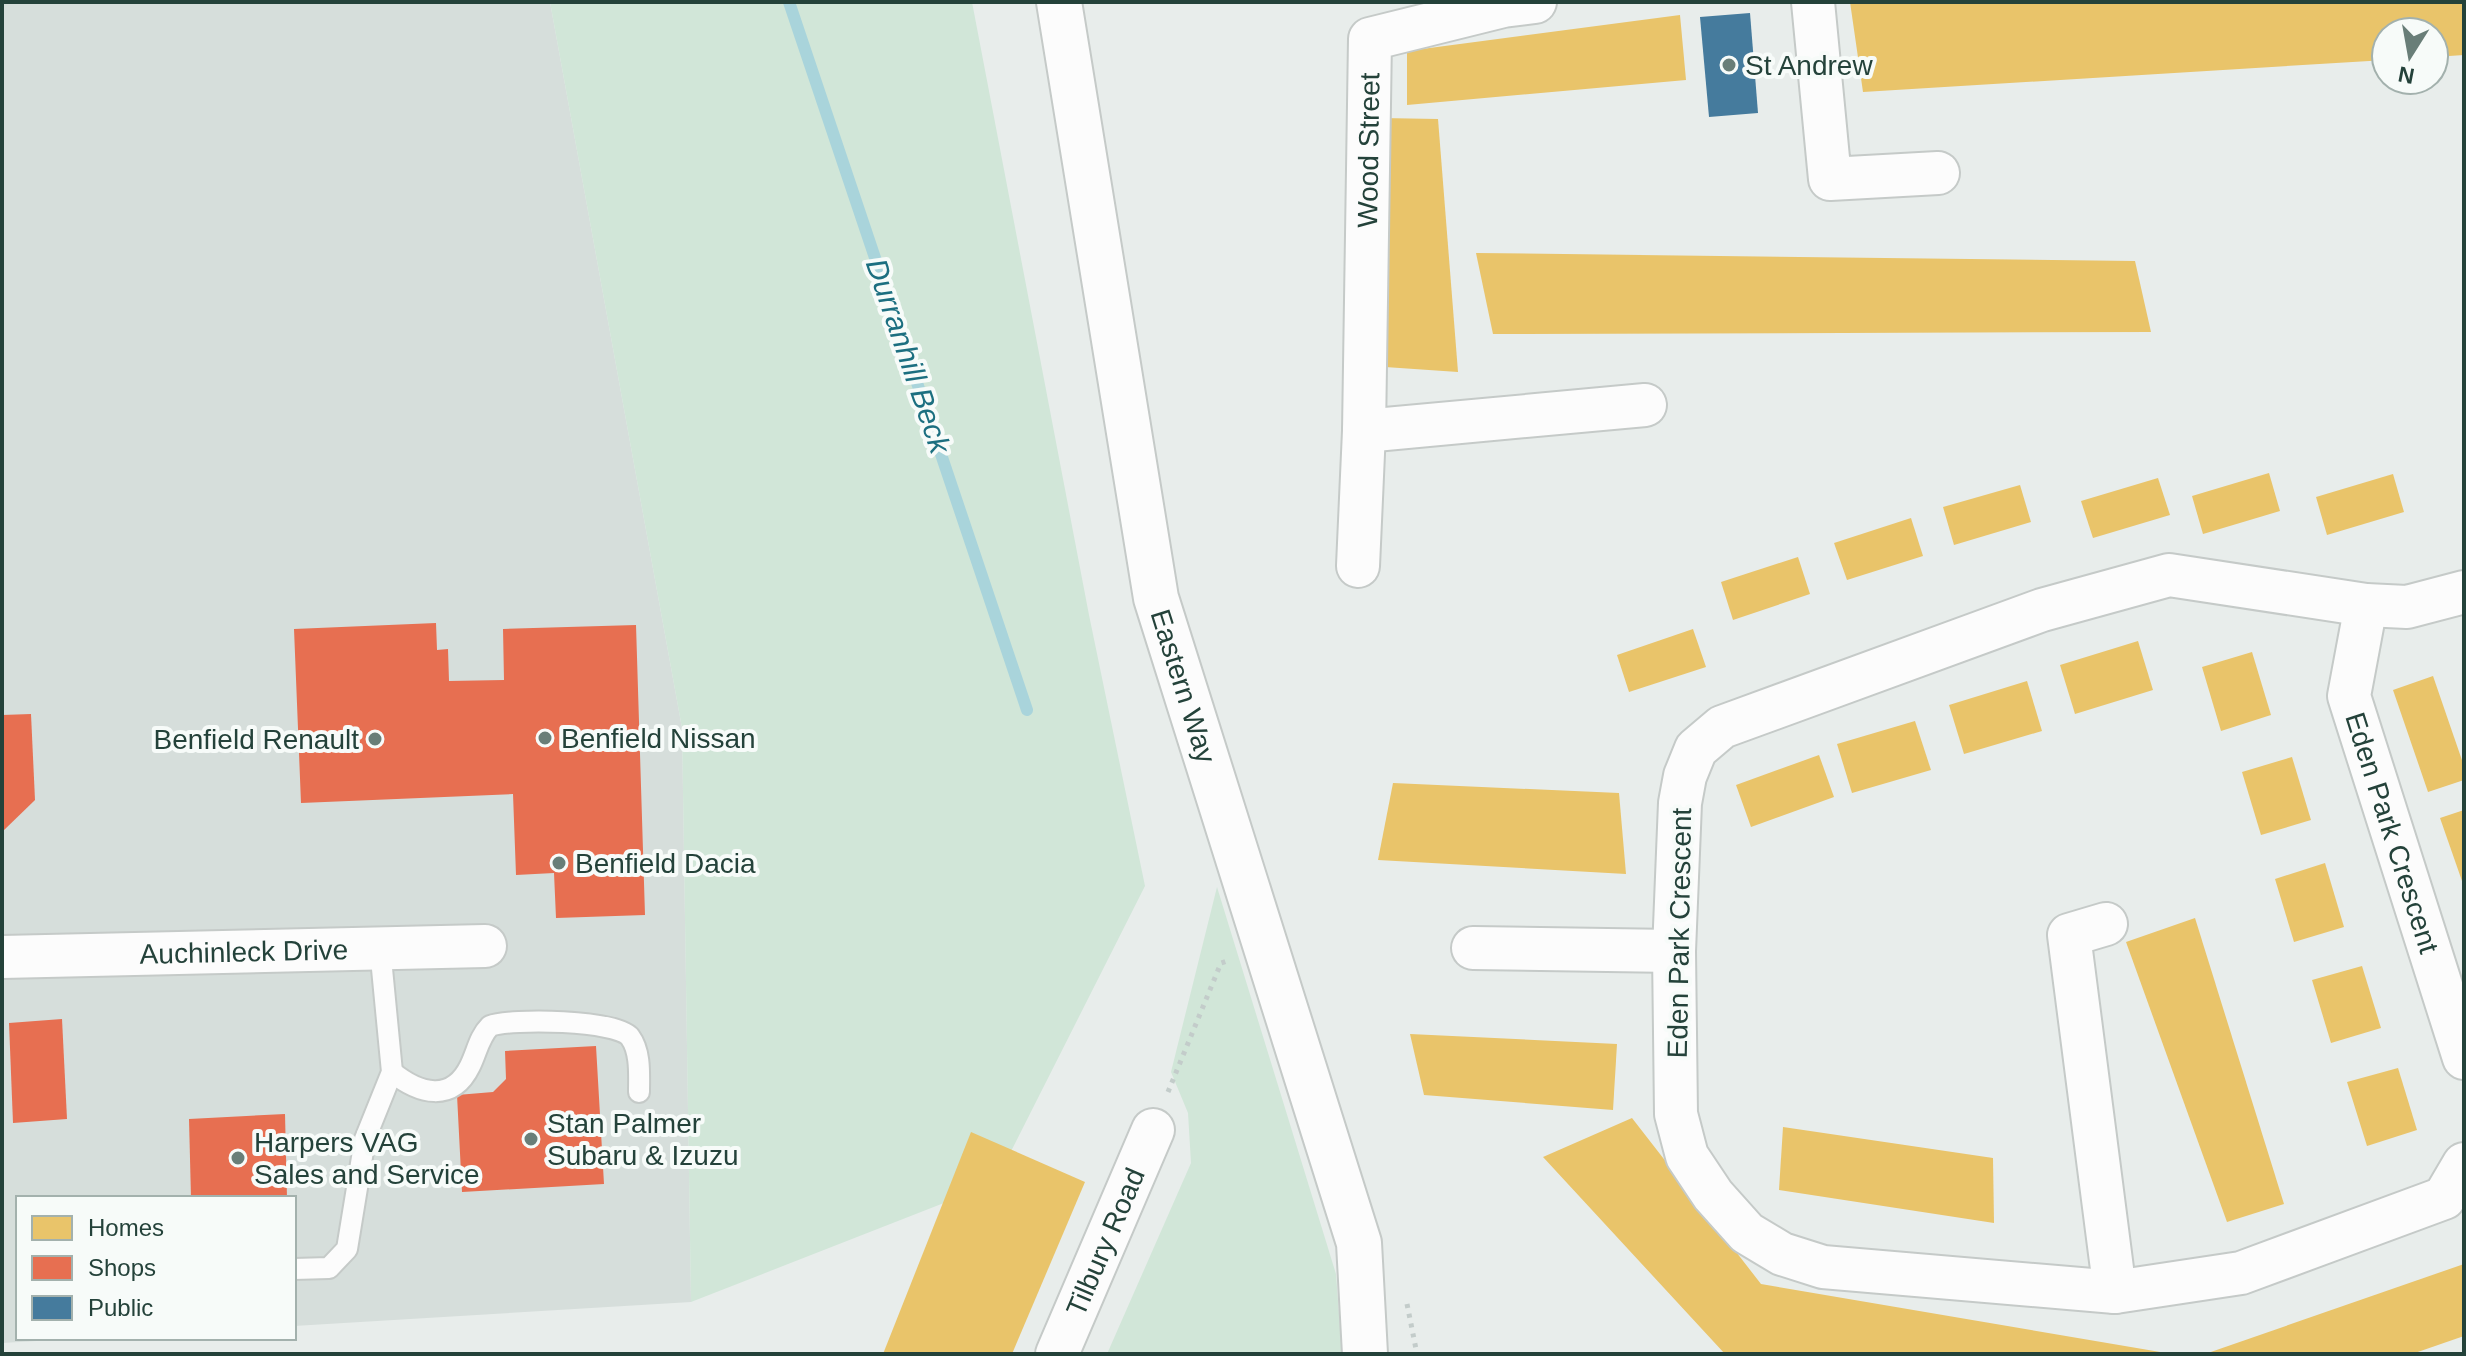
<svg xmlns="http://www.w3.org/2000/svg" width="2466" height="1356" viewBox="0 0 2466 1356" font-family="Arial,sans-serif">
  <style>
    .built { fill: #d6dedb }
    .green { fill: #d1e6d8 }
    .homes { fill: #e9c46a }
    .shops { fill: #e76f51 }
    .public { fill: #457b9d }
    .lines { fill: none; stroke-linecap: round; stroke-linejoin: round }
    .stream { stroke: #a9d4db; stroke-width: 12 }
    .service-casing { stroke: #c5cac8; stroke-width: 24 }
    .minor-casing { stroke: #c5cac8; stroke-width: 46 }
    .tertiary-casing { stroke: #c5cac8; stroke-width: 48 }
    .path { stroke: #c3ccca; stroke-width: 5; stroke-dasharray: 4 6; stroke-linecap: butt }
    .service { stroke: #fcfcfc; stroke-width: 20 }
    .minor { stroke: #fcfcfc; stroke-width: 42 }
    .tertiary { stroke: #fcfcfc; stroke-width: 44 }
    .poi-dot { fill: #697e78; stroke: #f7fbf9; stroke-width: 3 }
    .labels { text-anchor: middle; stroke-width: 8; stroke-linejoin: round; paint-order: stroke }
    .poi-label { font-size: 28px; fill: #24423a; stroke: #f7fbf9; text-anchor: start }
    .street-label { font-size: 28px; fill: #24423a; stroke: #f7fbf9 }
    .water-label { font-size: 30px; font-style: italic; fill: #1c6f80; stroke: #f7fbf9 }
  </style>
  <rect width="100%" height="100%" fill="#e8edeb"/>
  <path class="built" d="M 2,2 L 550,2 L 682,728 L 691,1302 L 294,1326 L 294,1198 L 18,1198 L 18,1338 L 88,1338 L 2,1343 Z"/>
  <g class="green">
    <path d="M 550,2 L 972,2 L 1089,615 L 1145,886 L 995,1183 L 691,1302 L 682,728 Z"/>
    <path d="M 1217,887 L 1336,1274 L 1342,1354 L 1107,1354 L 1191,1163 L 1188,1113 L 1171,1072 Z"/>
  </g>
  <g class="homes">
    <path d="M 1850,2 L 2464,2 L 2464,55 L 2434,57 L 2434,32 L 2386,32 L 2386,60 L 1863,92 Z"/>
    <path d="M 1680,15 L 1686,80 L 1407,105 L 1407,51 Z"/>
    <path d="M 1381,118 L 1438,119 L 1458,372 L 1385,367 Z"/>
    <path d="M 1476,253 L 2135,261 L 2151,332 L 1493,334 Z"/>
    <path d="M 2269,473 L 2280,511 L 2203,534 L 2192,496 Z"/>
    <path d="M 2393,474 L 2404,512 L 2327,535 L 2316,497 Z"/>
    <path d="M 2158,478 L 2170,515 L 2093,538 L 2081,501 Z"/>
    <path d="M 2020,485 L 2031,522 L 1954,545 L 1943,507 Z"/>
    <path d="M 1911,518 L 1923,556 L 1847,580 L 1834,543 Z"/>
    <path d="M 1798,557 L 1810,594 L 1733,620 L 1721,582 Z"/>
    <path d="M 1693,629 L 1706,667 L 1629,692 L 1617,655 Z"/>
    <path d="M 2138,641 L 2153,690 L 2075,714 L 2060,665 Z"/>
    <path d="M 2252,652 L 2271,715 L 2221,731 L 2202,667 Z"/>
    <path d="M 2433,676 L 2464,766 L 2464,780 L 2428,792 L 2393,690 Z"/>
    <path d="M 2027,681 L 2042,731 L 1964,754 L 1949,705 Z"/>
    <path d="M 1915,721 L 1931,770 L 1852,793 L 1837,744 Z"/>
    <path d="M 1819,755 L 1834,797 L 1751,827 L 1736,785 Z"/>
    <path d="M 2292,757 L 2311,820 L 2261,835 L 2242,772 Z"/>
    <path d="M 1393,783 L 1619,793 L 1626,874 L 1378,860 Z"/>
    <path d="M 2464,810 L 2464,880 L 2462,881 L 2440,818 Z"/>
    <path d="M 2325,863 L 2344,927 L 2294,942 L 2275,879 Z"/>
    <path d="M 2195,918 L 2284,1204 L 2227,1222 L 2126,942 Z"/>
    <path d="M 2362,966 L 2381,1028 L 2331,1043 L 2312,980 Z"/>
    <path d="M 1410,1034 L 1617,1044 L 1613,1110 L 1424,1095 Z"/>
    <path d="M 2398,1068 L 2417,1130 L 2367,1146 L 2347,1082 Z"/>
    <path d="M 1632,1118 L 1761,1284 L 2172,1354 L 1725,1354 L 1543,1157 Z"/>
    <path d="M 1783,1127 L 1993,1158 L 1994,1223 L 1779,1190 Z"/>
    <path d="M 971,1132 L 1085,1182 L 1012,1354 L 883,1354 Z"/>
    <path d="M 2464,1264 L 2464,1336 L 2412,1354 L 2205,1354 Z"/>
  </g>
  <g class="shops">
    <path d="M 436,623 L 437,650 L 448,649 L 449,681 L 504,680 L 503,629 L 636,625 L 645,915 L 556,918 L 554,873 L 516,875 L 513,794 L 301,803 L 294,629 Z"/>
    <path d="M 31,714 L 35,800 L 2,832 L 2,715 Z"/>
    <path d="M 62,1019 L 67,1119 L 13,1123 L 9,1023 Z"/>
    <path d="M 596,1046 L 604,1184 L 462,1192 L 457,1095 L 493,1092 L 506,1079 L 505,1051 Z"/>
    <path d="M 285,1114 L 287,1198 L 191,1198 L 189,1119 Z"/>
  </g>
  <path class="public" d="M 1750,13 L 1758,113 L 1709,117 L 1700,17 Z"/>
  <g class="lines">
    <path class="stream" d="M 789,2 L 1027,710"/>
    <g class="service-casing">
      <g id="service">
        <path d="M 392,1072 C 419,1094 452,1103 470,1066 C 477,1052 479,1037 490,1026 C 511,1018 617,1020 630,1037 C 641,1052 639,1075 639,1092"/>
        <path d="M 294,1269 L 329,1268 L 347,1249 L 365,1139 L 392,1072 L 380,948"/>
      </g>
    </g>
    <g class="minor-casing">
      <g id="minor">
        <path d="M 1813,2 L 1830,179 L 1938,173"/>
        <path d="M 1364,431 L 1645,405"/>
        <path id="s1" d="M 1358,566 L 1364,431 L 1370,39 L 1503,6 L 1535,2"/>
        <path d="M 2464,592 L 2407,607 L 2366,605 L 2169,575 L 2042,610 L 1722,727 L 1696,749 L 1685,776 L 1680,803 L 1674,951 L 1676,1114 L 1687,1156 L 1713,1195 L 1747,1233 L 1782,1254 L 1823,1267 L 2115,1292 L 2241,1273 L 2444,1198 L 2464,1164"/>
        <path id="s2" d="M 2366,605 L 2349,696 L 2464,1058"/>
        <path d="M 2106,924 L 2069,935 L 2115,1292"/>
        <path d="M 1473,948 L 1674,951"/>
        <path id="s3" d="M 2,957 L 485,946"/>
        <path id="s4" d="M 1057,1354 L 1153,1130"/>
      </g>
    </g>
    <g class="tertiary-casing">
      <g id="tertiary">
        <path id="s5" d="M 1059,2 L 1156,598 L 1359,1243 L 1365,1354"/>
      </g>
    </g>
    <g class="path">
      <path d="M 1168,1092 L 1221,963 L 1227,961"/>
      <path d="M 1407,1304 L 1417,1354"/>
    </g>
    <use href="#service" class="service"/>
    <use href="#minor" class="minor"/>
    <use href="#tertiary" class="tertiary"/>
  </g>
  <g class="poi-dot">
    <circle cx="1729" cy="65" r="8"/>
    <circle cx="545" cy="738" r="8"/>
    <circle cx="375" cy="739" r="8"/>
    <circle cx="559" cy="863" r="8"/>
    <circle cx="531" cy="1139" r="8"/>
    <circle cx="238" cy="1158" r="8"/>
  </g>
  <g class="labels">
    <g class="poi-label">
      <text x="1745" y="75">St Andrew</text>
      <text x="561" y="748">Benfield Nissan</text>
      <text x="359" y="749" text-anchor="end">Benfield Renault</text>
      <text x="575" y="873">Benfield Dacia</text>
      <text x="547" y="1133">Stan Palmer<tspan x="547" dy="32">Subaru &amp; Izuzu</tspan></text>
      <text x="254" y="1152">Harpers VAG<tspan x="254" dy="32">Sales and Service</tspan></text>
    </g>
    <g class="street-label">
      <text dy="10" stroke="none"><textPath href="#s1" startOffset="416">Wood Street</textPath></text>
      <text dy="10" stroke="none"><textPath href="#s5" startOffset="696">Eastern Way</textPath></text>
      <text dy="10" stroke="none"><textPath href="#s2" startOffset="236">Eden Park Crescent</textPath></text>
      <text transform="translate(1679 933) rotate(-89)" y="10">Eden Park Crescent</text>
      <text dy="10" stroke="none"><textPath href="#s3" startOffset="242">Auchinleck Drive</textPath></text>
      <text dy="10" stroke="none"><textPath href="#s4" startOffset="122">Tilbury Road</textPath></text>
    </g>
    <g class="water-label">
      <text transform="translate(908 356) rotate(71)" y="10">Durranhill Beck</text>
    </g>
  </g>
  <rect width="2466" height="1356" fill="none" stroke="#24423a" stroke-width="8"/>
  <rect x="16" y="1196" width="280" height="144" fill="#f7fbf9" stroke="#a3b1ad" stroke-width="2"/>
  <rect x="32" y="1216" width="40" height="24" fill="#e9c46a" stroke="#a3b1ad" stroke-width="2"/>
  <text x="88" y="1236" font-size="24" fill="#24423a">Homes</text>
  <rect x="32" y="1256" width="40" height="24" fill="#e76f51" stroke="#a3b1ad" stroke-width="2"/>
  <text x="88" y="1276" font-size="24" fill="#24423a">Shops</text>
  <rect x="32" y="1296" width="40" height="24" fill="#457b9d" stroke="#a3b1ad" stroke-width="2"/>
  <text x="88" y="1316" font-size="24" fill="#24423a">Public</text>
  <g transform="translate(2410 56) rotate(191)"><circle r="38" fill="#f7fbf9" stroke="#a3b1ad" stroke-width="2"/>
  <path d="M0-6L14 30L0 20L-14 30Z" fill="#697e78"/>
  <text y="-12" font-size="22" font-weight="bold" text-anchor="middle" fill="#24423a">N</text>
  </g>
</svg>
